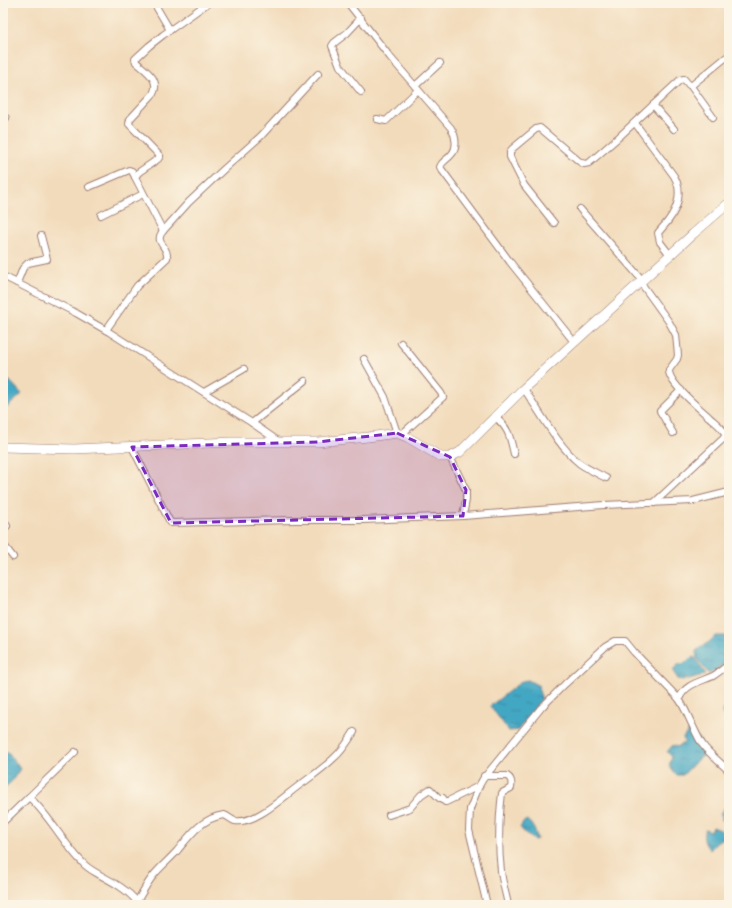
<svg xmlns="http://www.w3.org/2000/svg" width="732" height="908" viewBox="0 0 732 908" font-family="'Patrick Hand',sans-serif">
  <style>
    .water { fill: url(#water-ripples); stroke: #466377 }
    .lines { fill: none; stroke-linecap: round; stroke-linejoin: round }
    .street-casing { stroke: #9e7d73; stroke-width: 8 }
    .secondary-casing { stroke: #9e7d73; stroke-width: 10 }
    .street { stroke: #fff; stroke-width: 6 }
    .secondary { stroke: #fff; stroke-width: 9 }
    .marked { fill: #7b2cbf; fill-opacity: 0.2; stroke: #7b2cbf; stroke-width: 3; stroke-dasharray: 8 5; stroke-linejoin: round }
  </style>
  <defs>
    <pattern id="water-ripples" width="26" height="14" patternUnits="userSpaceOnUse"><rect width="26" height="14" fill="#43a7c3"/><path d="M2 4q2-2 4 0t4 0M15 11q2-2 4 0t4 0" fill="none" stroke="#3a879f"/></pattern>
  </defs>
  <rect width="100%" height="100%" fill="#fcf5e5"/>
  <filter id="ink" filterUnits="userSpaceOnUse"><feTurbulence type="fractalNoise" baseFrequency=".025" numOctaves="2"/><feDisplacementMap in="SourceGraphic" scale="8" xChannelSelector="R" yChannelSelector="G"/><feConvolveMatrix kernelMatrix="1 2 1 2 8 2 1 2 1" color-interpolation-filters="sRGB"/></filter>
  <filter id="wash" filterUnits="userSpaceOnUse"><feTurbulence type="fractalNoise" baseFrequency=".012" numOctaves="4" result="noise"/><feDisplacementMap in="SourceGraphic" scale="16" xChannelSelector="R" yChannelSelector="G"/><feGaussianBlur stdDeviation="0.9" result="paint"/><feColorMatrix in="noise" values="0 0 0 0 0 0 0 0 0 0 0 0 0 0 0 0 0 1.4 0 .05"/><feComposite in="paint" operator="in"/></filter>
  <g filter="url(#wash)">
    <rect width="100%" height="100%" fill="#f2dbbb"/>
    <g class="water">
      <path d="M 6,377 L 22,394 L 3,411 L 3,380 Z"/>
      <path d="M 715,636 L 726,636 L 729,638 L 729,661 L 709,674 L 697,659 L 696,651 C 703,645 710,643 715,636 Z"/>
      <path d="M 694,657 L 705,673 L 704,675 L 684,680 L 678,679 L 674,673 L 674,669 C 677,665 680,663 684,664 L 689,659 Z"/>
      <path d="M 528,680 L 539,686 L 539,691 L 542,699 L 518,730 L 509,731 L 490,706 L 522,681 Z"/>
      <path d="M 727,708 L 729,708 L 729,724 L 722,713 L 723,710 Z"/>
      <path d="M 689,730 L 700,740 L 707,754 L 698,759 L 683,775 L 676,775 L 669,766 L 672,757 L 667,752 L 673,745 L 677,747 L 685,742 L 683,738 Z"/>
      <path d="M 7,752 L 17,764 L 20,769 L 11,782 L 3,789 L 3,755 Z"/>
      <path d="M 729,806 L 729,827 L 721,819 L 720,814 L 723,809 Z"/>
      <path d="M 527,820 C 532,824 537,833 537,839 L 534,840 C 529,835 523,833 520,827 L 522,825 L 522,823 Z"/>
      <path d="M 713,827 C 720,830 724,830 726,838 L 719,840 L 710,850 C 704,844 702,837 705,829 L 710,831 Z"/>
    </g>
  </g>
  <g filter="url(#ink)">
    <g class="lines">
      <g class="street-casing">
        <g id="street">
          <path d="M 154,3 L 170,30"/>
          <path d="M 348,3 L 390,57 L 451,128 C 456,136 458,148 451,155 C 447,160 442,161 440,167 L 442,170 L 510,262 L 575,343"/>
          <path d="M 361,18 L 347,33 L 334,43 L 332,46 L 340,66 L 361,92"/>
          <path d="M 3,66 L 4,66"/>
          <path d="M 690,85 L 713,117"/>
          <path d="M 415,86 L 440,63"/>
          <path d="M 653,105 L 674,129"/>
          <path d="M 377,119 L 386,121 L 418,90"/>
          <path d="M 3,121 L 6,118"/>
          <path d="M 635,123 L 674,176 C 683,191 678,208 668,221 C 665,225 661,229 658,233 L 660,242 L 670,255"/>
          <path d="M 89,187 L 129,170 L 132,171 L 135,177"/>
          <path d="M 580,209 L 643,281"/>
          <path d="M 101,215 L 143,194"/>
          <path d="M 554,223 L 524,185 L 510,157 L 510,152 L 512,149 L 536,129 L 540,128 L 580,162 L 584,164 L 589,163 L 620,136 L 680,80 L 684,79 L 689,85 L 692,85 L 729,55"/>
          <path d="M 163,231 L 135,177 L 139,172 L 158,159 L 160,156 L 129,124 L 130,119 L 153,94 C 161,80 146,71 136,62 L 135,59 L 149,46 L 163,35 L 208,3"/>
          <path d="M 3,276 L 76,313 L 109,332 L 252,423 L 278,441"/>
          <path d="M 17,283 L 23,268 L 28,263 L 47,259 L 41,236"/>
          <path d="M 641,283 L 669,322 L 676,335 L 678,355 L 677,359 L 669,370 C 668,383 699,408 709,417 C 714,422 724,428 725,435 L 724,438 L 654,503"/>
          <path d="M 106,330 L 137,286 L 167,258 C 169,246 153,243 163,231 L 189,202 L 224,169 L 261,136 L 318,74"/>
          <path d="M 401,343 L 441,393 L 443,397 L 402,434"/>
          <path d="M 364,359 L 385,397 L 397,433"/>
          <path d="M 524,389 C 540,412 558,446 579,463 C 587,469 597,473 606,478"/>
          <path d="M 204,392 L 244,369"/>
          <path d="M 495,417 C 509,428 510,437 514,454"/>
          <path d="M 252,423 L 305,381"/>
          <path d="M 673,433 L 660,411 L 681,390"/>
          <path d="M 132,447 L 169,520 L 171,523 L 295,520 L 363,520 L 463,516 L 604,505 L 693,501 L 729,492"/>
          <path d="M 450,457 L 466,490 L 466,500 L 463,516"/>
          <path d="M 3,519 L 7,526 L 3,530"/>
          <path d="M 3,544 L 13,557"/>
          <path d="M 679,699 C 688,713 693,729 702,744 C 709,754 720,762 729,771"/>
          <path d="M 75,752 L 29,797 C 50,816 63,843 82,862 C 87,868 93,871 100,875 C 113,882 128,890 137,902"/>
          <path d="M 484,776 L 507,776 C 512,779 512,783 511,788 L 502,793 C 499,818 498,846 501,871 C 502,882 506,894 508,905"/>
          <path d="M 389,815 L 410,808 L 421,795 L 430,789 L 439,798 L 443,798 L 445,802 L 446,802 L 479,786"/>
          <path d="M 3,822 L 29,797"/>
          <path d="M 135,905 C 141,895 146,885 153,876 C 160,867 169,860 177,851 C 190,835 202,818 224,815 C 228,816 231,820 235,821 C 256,825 287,793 304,782 C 315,774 325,767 335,757 C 343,750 348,741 354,732"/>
          <path d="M 487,905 L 469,830 L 470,809 L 479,786 L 483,779 L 541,708 L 565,684 L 605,647 L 615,641 L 625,641 L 634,652 L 679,699 C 685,684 700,682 713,676 C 718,673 724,668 729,664"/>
        </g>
      </g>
      <g class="secondary-casing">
        <path id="secondary" d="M 3,447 L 74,449 L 231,442 L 318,442 L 368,437 L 397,433 L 407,437 L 441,457 L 450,457 L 460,452 L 521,391 L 693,234 L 729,203"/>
      </g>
      <use href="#street" class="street"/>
      <use href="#secondary" class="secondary"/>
    </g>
  </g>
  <path class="marked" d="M 397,433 L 450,457 L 466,490 L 463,516 L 171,523 L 132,447 L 318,442 Z"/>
  <rect width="732" height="908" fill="none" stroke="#fcf5e5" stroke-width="16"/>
</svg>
